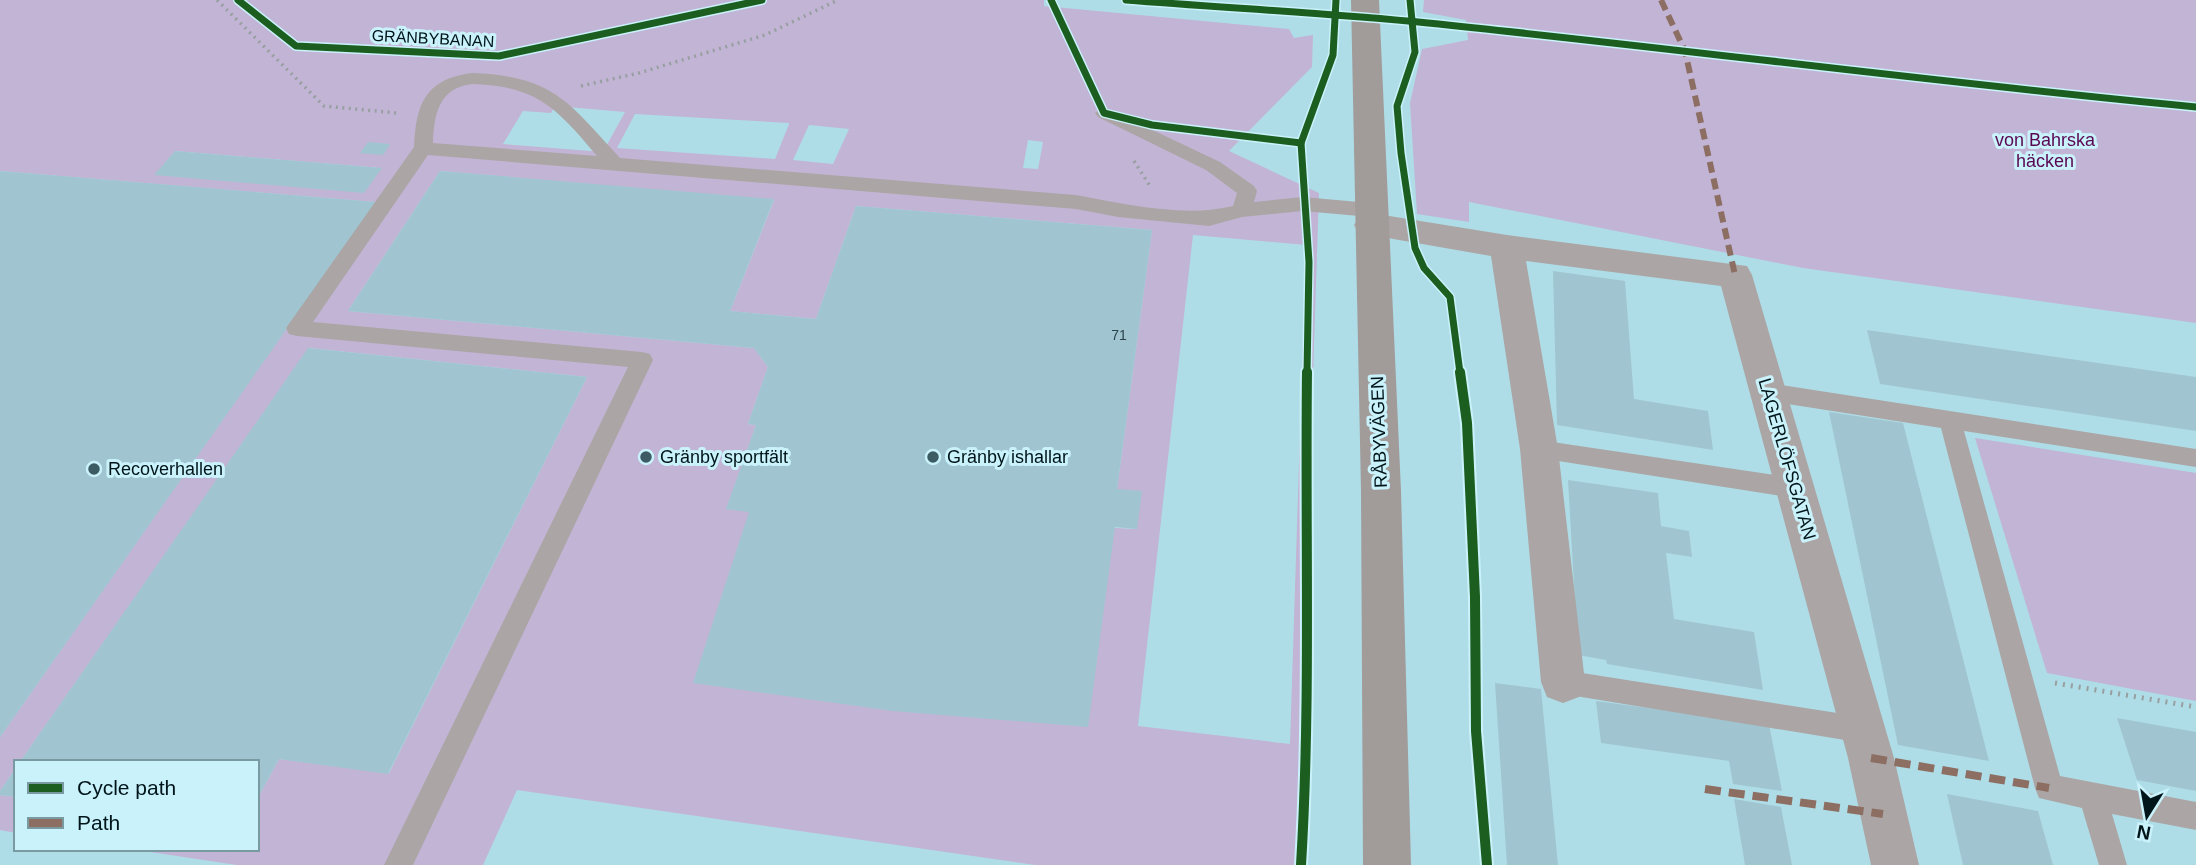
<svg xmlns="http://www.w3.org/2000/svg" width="2196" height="865" viewBox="0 0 2196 865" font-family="Arial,sans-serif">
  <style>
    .green { fill: #c2b4d5; fill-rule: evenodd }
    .building { fill: #a0c5d1 }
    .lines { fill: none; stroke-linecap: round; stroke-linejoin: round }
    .path-far1 { stroke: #989fa0; stroke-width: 3.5; stroke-dasharray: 2 4.5; stroke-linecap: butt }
    .path { stroke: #989fa0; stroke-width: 5; stroke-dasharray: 2 6; stroke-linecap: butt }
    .lane { fill: #aba6a5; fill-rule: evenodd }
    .street { fill: #aba6a5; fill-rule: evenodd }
    .secondary { fill: #a19b9a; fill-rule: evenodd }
    .quiet-far1 { stroke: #8d6e63; stroke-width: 6; stroke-dasharray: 11 6; stroke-linecap: butt }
    .quiet { stroke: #8d6e63; stroke-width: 8; stroke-dasharray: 16 8; stroke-linecap: butt }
    .cycleway-far1-casing { stroke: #caf2fb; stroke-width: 10 }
    .cycleway-casing { stroke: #caf2fb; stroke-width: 14 }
    .cycleway-far1 { stroke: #1b5e20; stroke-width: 7 }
    .cycleway { stroke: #1b5e20; stroke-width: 10 }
    .poi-dot { fill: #3d5b62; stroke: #caf2fb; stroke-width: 2.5 }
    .labels { text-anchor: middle; stroke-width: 6; stroke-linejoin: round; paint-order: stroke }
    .number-label { font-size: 14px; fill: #2a434a }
    .far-street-label { font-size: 16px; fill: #00151a; stroke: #caf2fb }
    .park-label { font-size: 18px; fill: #5a0852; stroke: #caf2fb }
    .street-label { font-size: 18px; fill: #00151a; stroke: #caf2fb }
    .poi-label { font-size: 18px; fill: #00151a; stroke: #caf2fb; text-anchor: start }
  </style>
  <rect width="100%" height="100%" fill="#afdde7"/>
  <g class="green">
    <path d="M 0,0 L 1044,0 L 1044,6 L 1289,29 L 1294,38 L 1313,35 L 1312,67 L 1229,151 L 1319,193 L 1297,865 L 1035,865 L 517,790 L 483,865 L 237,865 L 130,849 L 257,849 L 257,799 L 279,759 L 389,773 L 587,377 L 309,348 L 20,762 L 16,762 L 16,768 L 0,791 L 0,737 L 375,202 L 0,171 ZM 555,106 L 625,112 L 603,152 L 503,144 L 523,111 L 551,113 ZM 635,114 L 789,123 L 789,124 L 775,159 L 617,148 ZM 809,125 L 849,129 L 833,164 L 793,160 ZM 1028,140 L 1043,142 L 1038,169 L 1023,168 ZM 175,151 L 381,168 L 382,168 L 155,175 ZM 440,171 L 774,200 L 730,311 L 816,319 L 856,206 L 1152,230 L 1117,489 L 1136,529 L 727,509 L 756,425 L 748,424 L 768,367 L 754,348 L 348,311 ZM 1193,235 L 1306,245 L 1290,744 L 1138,726 Z"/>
    <path d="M 1424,0 L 2196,0 L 2196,323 L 1803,268 L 1469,202 L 1469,222 L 1417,214 L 1410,103 L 1422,49 L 1468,40 L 1466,20 L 1423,12 Z"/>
    <path d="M 1975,438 L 2196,473 L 2196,701 L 2047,673 Z"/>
    <path d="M 0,795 L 16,797 L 16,833 L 0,830 Z"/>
  </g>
  <g class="building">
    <path d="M 368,142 L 390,144 L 383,155 L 360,153 Z"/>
    <path d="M 175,151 L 382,168 L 364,193 L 154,175 Z"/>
    <path d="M 0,171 L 376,202 L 0,737 Z"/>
    <path d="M 440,171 L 774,199 L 730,311 L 816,319 L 856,206 L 1152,230 L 1117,489 L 1142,491 L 1137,529 L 1115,527 L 1088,727 L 893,711 L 693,683 L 749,512 L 726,509 L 756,425 L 748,424 L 768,367 L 754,348 L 348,311 Z"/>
    <path d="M 1553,271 L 1625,281 L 1634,399 L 1708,411 L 1713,450 L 1557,425 Z"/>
    <path d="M 1867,330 L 2196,377 L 2196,431 L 1880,384 Z"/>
    <path d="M 308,348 L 587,377 L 388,774 L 279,759 L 257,799 L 257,762 L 20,762 Z"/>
    <path d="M 1829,412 L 1903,423 L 1989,761 L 1898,745 Z"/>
    <path d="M 1568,480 L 1658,493 L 1661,526 L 1689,531 L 1692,557 L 1666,553 L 1674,619 L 1754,632 L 1763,690 L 1607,664 L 1606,660 L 1578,655 Z"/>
    <path d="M 1495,683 L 1541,689 L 1558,865 L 1507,865 Z"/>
    <path d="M 1596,701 L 1769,724 L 1782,791 L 1733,784 L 1729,761 L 1601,743 Z"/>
    <path d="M 2117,718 L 2196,732 L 2196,791 L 2137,780 Z"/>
    <path d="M 16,768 L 16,797 L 0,795 L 0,791 Z"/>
    <path d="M 1947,794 L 2038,811 L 2053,865 L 1963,865 Z"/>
    <path d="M 1734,799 L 1781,807 L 1792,865 L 1745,865 Z"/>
  </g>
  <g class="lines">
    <g class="path-far1">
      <path d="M 217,0 L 324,106 L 397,113"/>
      <path d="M 581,86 L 639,73 L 765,35 L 838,0"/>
      <path d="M 1134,161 L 1150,186"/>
    </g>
    <path class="path" d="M 2055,683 L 2196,707"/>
    <g class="lane">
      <path d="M 472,73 C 554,76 569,103 620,158 L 1076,195 C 1124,204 1186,218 1233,206 L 1237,193 L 1206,170 L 1098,117 L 1095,113 L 1104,107 L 1220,162 L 1254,186 L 1257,191 L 1254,202 L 1303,197 L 1370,203 L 1377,205 L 1380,210 L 1377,215 L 1370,217 L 1303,211 L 1242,217 L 1209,226 L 1118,217 L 1076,209 L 428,155 L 313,322 L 642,352 L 650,354 L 653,360 L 413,865 L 384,865 L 628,367 L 297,336 L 289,334 L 286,328 L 414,147 C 416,104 425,79 472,73 ZM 472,84 C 538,86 557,109 597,156 L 433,143 C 434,114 439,88 472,84 Z"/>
      <path d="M 1768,383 L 2196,449 L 2196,467 L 1964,431 L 2060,776 L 2196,802 L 2196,830 L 2112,814 L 2127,865 L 2099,865 L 2082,808 L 2039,798 L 2035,788 L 1941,428 L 1768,401 L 1760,398 L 1757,392 L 1760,386 Z"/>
      <path d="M 1539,440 L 1795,478 L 1803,481 L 1807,488 L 1803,495 L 1795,498 L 1539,458 L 1531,456 L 1528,449 L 1531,442 Z"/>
      <path d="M 1563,670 L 1863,717 L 1873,721 L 1877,730 L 1873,739 L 1863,743 L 1563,694 L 1554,691 L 1550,682 L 1554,673 Z"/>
    </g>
    <path class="street" d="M 1371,213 L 1507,235 L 1747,266 L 1752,275 L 1894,758 L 1919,865 L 1871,865 L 1848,758 L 1721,286 L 1526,261 L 1558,449 L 1585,682 L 1579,697 L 1563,703 L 1547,697 L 1541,682 L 1520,449 L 1491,256 L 1359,233 L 1354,225 L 1359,217 Z"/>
    <path class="secondary" d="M 1351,0 L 1379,0 L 1401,491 L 1411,865 L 1363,865 L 1361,491 Z"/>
    <path class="quiet-far1" d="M 1661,0 L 1685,51 L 1735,275"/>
    <g class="quiet">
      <path d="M 1871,758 L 2049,788"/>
      <path d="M 1705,789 L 1883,814"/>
    </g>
    <g class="cycleway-far1-casing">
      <g id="cycleway-far1">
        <path d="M 238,0 L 296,46 L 499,56 L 762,0"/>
        <path d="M 1051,0 L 1104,113 L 1152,125 L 1301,143"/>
        <path d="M 1126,0 C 1226,8 1327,13 1428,23 C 1684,49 1940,83 2196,107"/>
        <path d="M 1410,0 L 1415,52 L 1397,106 L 1401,153 L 1415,248 L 1424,268 L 1450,297 L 1460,373"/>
        <path d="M 1307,373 L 1309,262 L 1301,143 L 1333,55 L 1336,0"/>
      </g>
    </g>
    <g class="cycleway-casing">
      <g id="cycleway">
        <path d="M 1460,372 L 1467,423 L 1475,597 L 1476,731 L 1487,865"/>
        <path d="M 1301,865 C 1311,701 1305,536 1307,372"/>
      </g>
    </g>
    <use href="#cycleway-far1" class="cycleway-far1"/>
    <use href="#cycleway" class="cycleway"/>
  </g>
  <g class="poi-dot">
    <circle cx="646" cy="457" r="7"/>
    <circle cx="933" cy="457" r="7"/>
    <circle cx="94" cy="469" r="7"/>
  </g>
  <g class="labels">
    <g class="number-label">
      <text x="1119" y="340">71</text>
    </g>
    <g class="far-street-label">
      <text transform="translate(433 38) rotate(3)" y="6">GRÄNBYBANAN</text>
    </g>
    <g class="park-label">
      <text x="2045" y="146">von Bahrska<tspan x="2045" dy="21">häcken</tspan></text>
    </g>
    <g class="street-label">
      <text transform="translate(1379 432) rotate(-92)" y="6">RÅBYVÄGEN</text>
      <text transform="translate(1787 459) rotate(74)" y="6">LAGERLÖFSGATAN</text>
    </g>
    <g class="poi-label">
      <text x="660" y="463">Gränby sportfält</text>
      <text x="947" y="463">Gränby ishallar</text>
      <text x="108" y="475">Recoverhallen</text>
    </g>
  </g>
  <rect x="14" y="760" width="245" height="91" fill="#caf2fb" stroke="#799aa1" stroke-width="2"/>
  <rect x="28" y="783" width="35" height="10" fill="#1b5e20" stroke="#799aa1" stroke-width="2"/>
  <text x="77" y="795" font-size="21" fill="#00151a">Cycle path</text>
  <rect x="28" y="818" width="35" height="10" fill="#8d6e63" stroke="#799aa1" stroke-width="2"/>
  <text x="77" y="830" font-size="21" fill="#00151a">Path</text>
  <g transform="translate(2147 816) rotate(191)" stroke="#caf2fb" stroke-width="5" paint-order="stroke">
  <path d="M0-5L12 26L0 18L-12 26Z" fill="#00151a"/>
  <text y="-10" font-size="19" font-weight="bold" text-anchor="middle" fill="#00151a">N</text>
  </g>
</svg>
